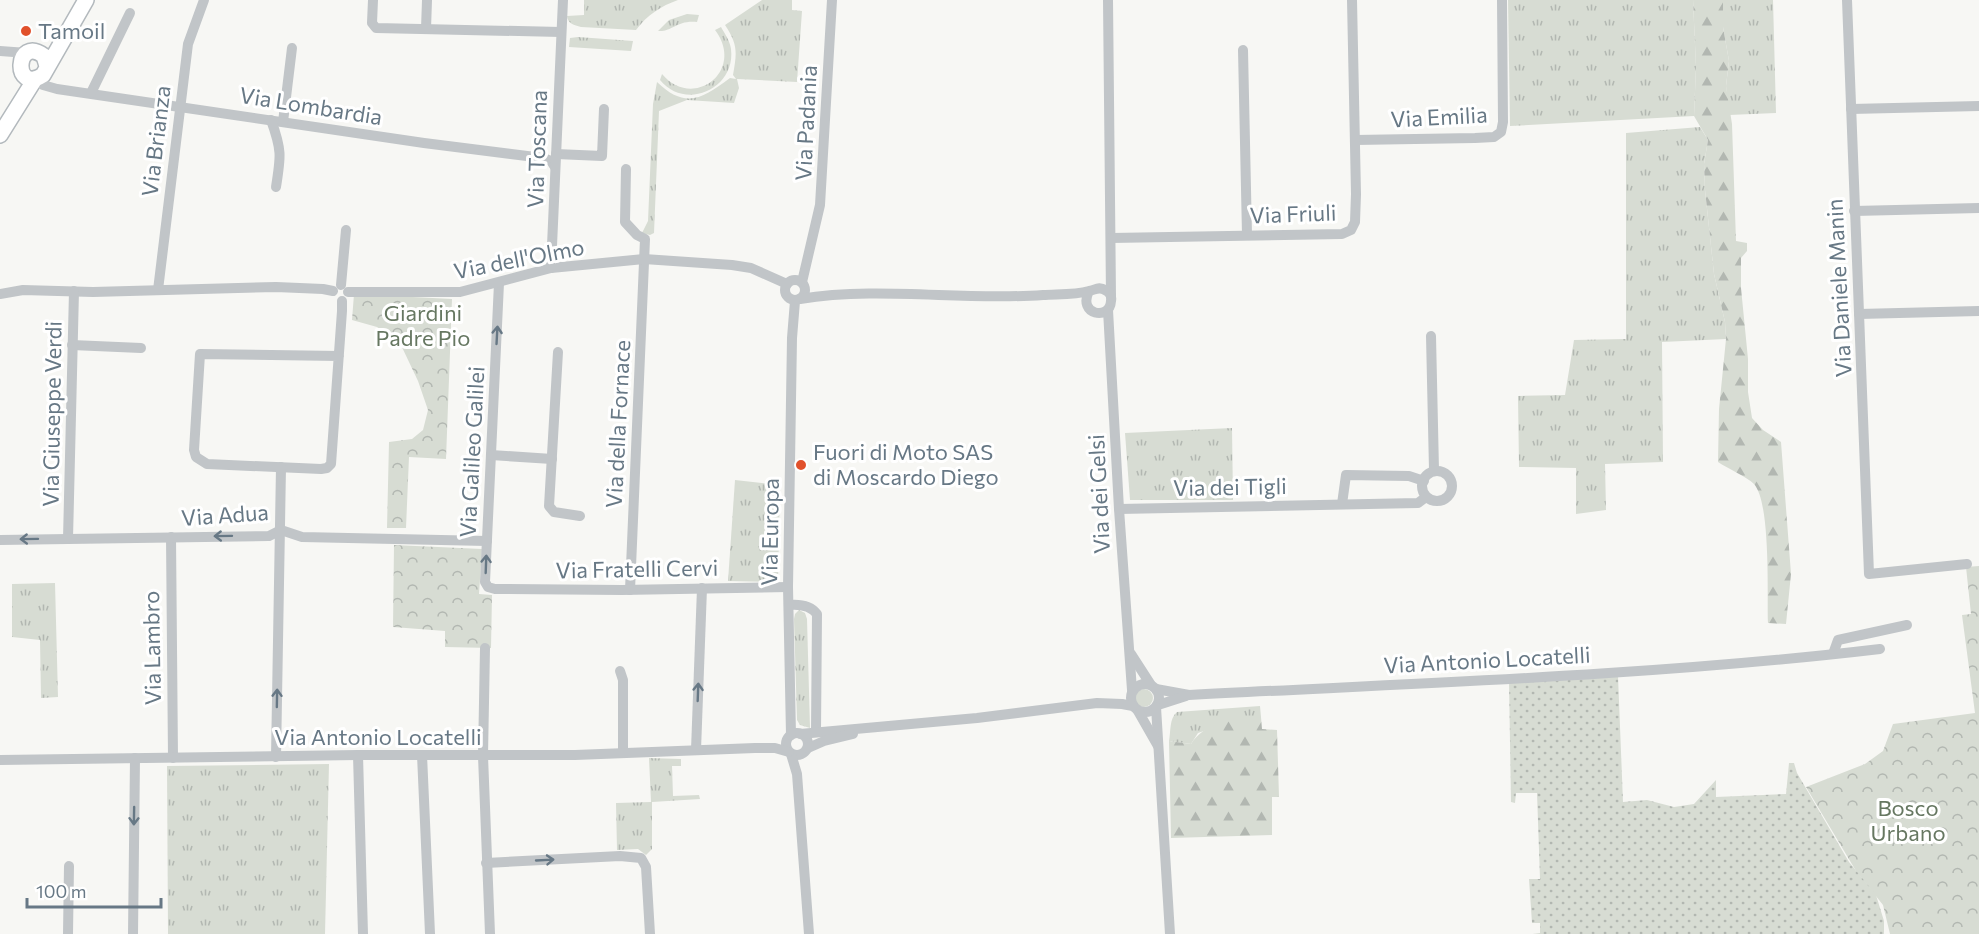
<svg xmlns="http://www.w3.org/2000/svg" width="1979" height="934" viewBox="0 0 1979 934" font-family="Commissioner,sans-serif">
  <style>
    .grass { fill: url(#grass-tufts) }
    .forest { fill: url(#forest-firs) }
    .park { fill: url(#park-crowns) }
    .garden { fill: url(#garden-dots) }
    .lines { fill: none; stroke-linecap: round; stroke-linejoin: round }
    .secondary-casing { stroke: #b3b9bd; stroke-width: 18 }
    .street { stroke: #c1c5c8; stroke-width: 10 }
    .secondary { stroke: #fff; stroke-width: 15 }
    .oneway { stroke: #677885 }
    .poi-dot { fill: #e1512b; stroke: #fff; stroke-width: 2 }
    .labels { text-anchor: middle; stroke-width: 6; stroke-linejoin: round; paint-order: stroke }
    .poi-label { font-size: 22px; fill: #677885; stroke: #fff; text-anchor: start }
    .street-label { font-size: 22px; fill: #677885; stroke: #fff }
    .park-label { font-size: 22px; fill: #667761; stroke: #fff }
  </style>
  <defs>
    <pattern id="grass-tufts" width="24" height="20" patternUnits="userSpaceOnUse" patternTransform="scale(1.5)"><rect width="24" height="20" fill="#d7dcd3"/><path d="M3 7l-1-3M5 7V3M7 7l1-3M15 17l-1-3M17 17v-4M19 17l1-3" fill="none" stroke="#b2b7b1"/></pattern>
    <pattern id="forest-firs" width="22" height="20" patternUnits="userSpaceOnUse" patternTransform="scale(1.5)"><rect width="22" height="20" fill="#d7dcd3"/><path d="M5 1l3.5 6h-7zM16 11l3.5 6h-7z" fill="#b2b7b1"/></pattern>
    <pattern id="park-crowns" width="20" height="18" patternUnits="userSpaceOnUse" patternTransform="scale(1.5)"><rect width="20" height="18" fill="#d7dcd3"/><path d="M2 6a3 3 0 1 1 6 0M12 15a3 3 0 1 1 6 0" fill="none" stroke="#b2b7b1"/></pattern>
    <pattern id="garden-dots" width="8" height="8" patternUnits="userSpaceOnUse" patternTransform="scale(1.5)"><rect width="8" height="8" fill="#d7dcd3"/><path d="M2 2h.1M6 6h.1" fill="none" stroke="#b2b7b1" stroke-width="1.8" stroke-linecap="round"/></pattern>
  </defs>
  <rect width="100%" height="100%" fill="#f7f7f4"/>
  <g class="grass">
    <path d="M 584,0 L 678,0 C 661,6 647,15 636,30 L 581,27 C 574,25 568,24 567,16 L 584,15 Z"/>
    <path d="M 762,0 L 792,0 L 792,10 L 802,11 L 797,82 L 737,79 L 739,88 L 734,103 L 687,100 L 659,111 L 654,233 L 650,235 L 642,233 L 648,221 L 653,104 L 657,82 C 686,110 703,98 730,78 L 736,79 L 733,75 C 737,52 738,45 725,25 Z"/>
    <path d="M 1508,0 L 1693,0 L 1696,67 L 1694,116 L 1510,126 Z"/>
    <path d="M 1723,0 L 1773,0 L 1776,113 L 1729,115 L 1726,86 L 1729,61 L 1723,27 Z"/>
    <path d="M 687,14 L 699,15 L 697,22 C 676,20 673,32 658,31 L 669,20 Z"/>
    <path d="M 721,27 C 725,34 730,41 731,49 C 736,89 685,111 660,80 L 662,74 C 693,111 746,71 715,30 Z"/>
    <path d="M 578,37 L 633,41 L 631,51 L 569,47 L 570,38 Z"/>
    <path d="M 1700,127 L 1708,140 L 1704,164 L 1705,190 L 1714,274 L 1725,322 L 1726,339 L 1662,342 L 1663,462 L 1605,464 L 1606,510 L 1576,514 L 1576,468 L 1519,467 L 1518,396 L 1565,395 L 1574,340 L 1626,339 L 1626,133 Z"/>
    <path d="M 1232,428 L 1233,500 L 1130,500 L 1125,433 Z"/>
    <path d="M 735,480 L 780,485 L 778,582 L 728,581 Z"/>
    <path d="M 55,583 L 58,697 L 41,698 L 40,640 L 12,637 L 12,584 Z"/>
    <path d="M 799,610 L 805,613 L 807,619 L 810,728 L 800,725 L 797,720 L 794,619 L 795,614 Z"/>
    <circle cx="1144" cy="698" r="9"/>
    <path d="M 1260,706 L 1261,717 L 1233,721 L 1198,733 L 1191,744 L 1169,741 C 1171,731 1169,719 1177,712 Z"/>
    <path d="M 649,758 L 681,759 L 681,766 L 672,766 L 673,796 L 699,795 L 700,799 L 652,802 L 652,849 L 646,855 L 638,849 L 617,850 L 616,803 L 651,802 Z"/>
    <path d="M 329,764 L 325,934 L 168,934 L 167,766 Z"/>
  </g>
  <g class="forest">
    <path d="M 1693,0 L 1723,0 L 1723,27 L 1729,61 L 1726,86 L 1732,124 L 1736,241 L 1747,243 L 1747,251 L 1741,258 L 1741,288 L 1748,359 L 1748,392 L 1752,418 L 1763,430 L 1781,442 L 1791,574 L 1786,624 L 1768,623 C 1767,595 1771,503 1754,484 C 1747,477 1727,468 1718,462 L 1719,409 L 1726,339 L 1725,322 L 1714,274 L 1705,190 L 1704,164 L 1708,140 L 1694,116 L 1696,67 Z"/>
    <path d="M 1254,717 L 1261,717 L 1262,729 L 1277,730 L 1279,797 L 1272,797 L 1272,835 L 1171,838 L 1169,741 L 1191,744 C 1205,722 1230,721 1254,717 Z"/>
  </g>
  <g class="park">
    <path d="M 354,294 L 452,299 L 446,459 L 409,457 L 406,528 L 387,528 L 389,442 L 412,439 L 423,430 L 428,410 L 418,381 L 400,343 L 377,327 L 352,320 Z"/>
    <path d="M 394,545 L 482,549 L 479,594 L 492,595 L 491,648 L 445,647 L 445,631 L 393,627 Z"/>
    <path d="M 1979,566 L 1979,934 L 1890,934 L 1883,905 L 1856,871 L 1806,787 L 1865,764 L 1883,751 L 1893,724 L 1975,713 L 1962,615 L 1971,614 L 1966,567 Z"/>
  </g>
  <path class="garden" d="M 1618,676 L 1623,802 L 1647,800 L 1674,807 L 1694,804 L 1716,780 L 1716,797 L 1786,794 L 1789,763 L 1794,763 L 1797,773 L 1849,862 L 1876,895 L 1884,921 L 1884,934 L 1533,934 L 1540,933 L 1540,923 L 1532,923 L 1529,879 L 1540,879 L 1537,793 L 1516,793 L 1515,803 L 1511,802 L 1509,682 Z"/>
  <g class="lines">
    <g class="secondary-casing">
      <g id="secondary">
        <path d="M 47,66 L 44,56 C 15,34 12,95 43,75 L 86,0"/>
        <path d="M 0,135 L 35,79"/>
      </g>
    </g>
    <g class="street">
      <path d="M 373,0 L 372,23 L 376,28 L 561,32"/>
      <path d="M 1108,0 L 1111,297"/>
      <path d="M 1847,0 L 1869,574 L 1967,564"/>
      <path d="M 426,29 L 427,0"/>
      <path d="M 1243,50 L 1247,235"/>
      <path d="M 0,51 L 27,53"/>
      <path d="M 35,79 L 43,85 L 57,89 L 424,143 L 543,158 L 551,161 L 555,167"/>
      <path d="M 91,93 L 130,13"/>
      <path d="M 1851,109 L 1979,106"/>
      <path d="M 271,120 C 282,150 281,156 276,187"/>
      <path d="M 283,122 L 292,48"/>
      <path d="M 1355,140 L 1475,138 L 1494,137 L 1501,132 L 1503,122 L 1502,0"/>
      <path d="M 556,154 L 602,156 L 604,109"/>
      <path d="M 626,169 L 625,222 L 637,235 L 645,239 L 630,590"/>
      <path d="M 1854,211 L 1979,208"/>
      <path d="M 1111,238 L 1342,234 L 1351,230 L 1355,222 L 1356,194 L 1352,0"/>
      <path d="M 551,268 L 563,0"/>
      <circle cx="795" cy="290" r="10"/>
      <path d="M 802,282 L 820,205 L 832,0"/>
      <path d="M 499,283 L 485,582 L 488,587 L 495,589 L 622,590 L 788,587"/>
      <path d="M 341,285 L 346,230"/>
      <path d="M 158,290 L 188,44 L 204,0"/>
      <path d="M 348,292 L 460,292 L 551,268 L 644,259 L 732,265 L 751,268 L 787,284"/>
      <path d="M 0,294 L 23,290 L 93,292 L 276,287 L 323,289 L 333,291"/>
      <path d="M 800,299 C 880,286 962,301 1043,295 C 1057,294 1075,295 1089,291 C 1095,290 1099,286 1105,290 C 1110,292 1112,296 1111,301 C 1110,321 1077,315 1089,291"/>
      <path d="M 1108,310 L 1119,509 L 1132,690"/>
      <path d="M 1859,314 L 1979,311"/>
      <path d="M 1431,336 L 1434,470"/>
      <path d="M 72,345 L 141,348"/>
      <path d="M 558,352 L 549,506 L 554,512 L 580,516"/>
      <path d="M 339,356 L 200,354 L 194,450 L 196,457 L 207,464 L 321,469 L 327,468 L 331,464 L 342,311 L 342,301"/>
      <path d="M 491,455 L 552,459"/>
      <circle cx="1437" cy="486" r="15"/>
      <path d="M 1342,504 L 1346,475 L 1409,476 L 1424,481"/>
      <path d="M 1119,509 L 1418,503 L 1426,497"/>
      <path d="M 171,537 L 173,758"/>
      <path d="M 68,539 L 74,291"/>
      <path d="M 0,540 L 269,536 L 281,530 L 302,537 L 487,541"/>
      <path d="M 789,605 C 800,604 810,605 817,614 L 816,731"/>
      <path d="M 485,648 L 483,756 L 490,934"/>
      <path d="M 1131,654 L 1151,685"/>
      <path d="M 1833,654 L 1838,640 L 1907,625"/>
      <path d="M 620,671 L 623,680 L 623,753"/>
      <circle cx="1145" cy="698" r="14"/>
      <path d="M 1156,689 L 1189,695 C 1419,683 1651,676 1880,649"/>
      <path d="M 1158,705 L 1186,696"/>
      <path d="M 1156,707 L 1170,934"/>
      <path d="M 1138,711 L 1158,746"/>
      <circle cx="797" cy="744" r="11"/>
      <path d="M 800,734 L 977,718 L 1097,703 L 1122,704 L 1133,706"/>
      <path d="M 791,735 L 788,587 L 792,338 L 795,301"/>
      <path d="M 808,748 L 824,741 L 853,734"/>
      <path d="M 696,750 L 702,588"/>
      <path d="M 791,754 L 797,774 L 809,934"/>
      <path d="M 358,755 L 363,934"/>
      <path d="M 422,755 L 430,934"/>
      <path d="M 276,757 L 281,467"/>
      <path d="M 0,760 L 358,755 L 575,755 L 755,748 L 775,748 L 789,752"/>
      <path d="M 486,863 L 620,856 L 641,858 L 646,867 L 650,934"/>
      <path d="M 68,934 L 69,866"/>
      <path d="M 133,934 L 135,758"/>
    </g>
    <use href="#secondary" class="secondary"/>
  </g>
  <defs><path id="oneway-shaft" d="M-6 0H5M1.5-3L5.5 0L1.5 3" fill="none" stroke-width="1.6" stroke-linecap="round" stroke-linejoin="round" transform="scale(1.5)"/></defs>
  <g class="oneway">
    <use href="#oneway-shaft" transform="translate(497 335) rotate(-87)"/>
    <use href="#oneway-shaft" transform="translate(223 536) rotate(179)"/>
    <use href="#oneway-shaft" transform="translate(29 539) rotate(179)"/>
    <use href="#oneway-shaft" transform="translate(486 564) rotate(-88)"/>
    <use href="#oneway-shaft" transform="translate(698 692) rotate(-88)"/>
    <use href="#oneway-shaft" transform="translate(277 698) rotate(-89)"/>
    <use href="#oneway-shaft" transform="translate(134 816) rotate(91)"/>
    <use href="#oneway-shaft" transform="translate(545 860) rotate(-3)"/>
  </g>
  <g class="poi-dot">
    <circle cx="26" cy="31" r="6"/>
    <circle cx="801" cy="465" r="6"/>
  </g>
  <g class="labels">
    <g class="poi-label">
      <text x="38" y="39">Tamoil</text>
      <text x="813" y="460">Fuori di Moto SAS<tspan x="813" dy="25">di Moscardo Diego</tspan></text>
    </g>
    <g class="street-label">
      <text transform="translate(311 106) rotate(9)" y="8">Via Lombardia</text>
      <text transform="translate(1439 117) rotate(-3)" y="8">Via Emilia</text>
      <text transform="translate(806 123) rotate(-87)" y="8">Via Padania</text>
      <text transform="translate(156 141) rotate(-83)" y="8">Via Brianza</text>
      <text transform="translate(537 149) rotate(-88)" y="8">Via Toscana</text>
      <text transform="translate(1293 214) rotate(-2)" y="8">Via Friuli</text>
      <text transform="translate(519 259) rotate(-11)" y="8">Via dell'Olmo</text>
      <text transform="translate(1839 288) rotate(-93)" y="8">Via Daniele Manin</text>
      <text transform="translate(52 414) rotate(-89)" y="8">Via Giuseppe Verdi</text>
      <text transform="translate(618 424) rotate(-87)" y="8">Via della Fornace</text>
      <text transform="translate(472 452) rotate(-87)" y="8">Via Galileo Galilei</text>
      <text transform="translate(1230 487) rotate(-1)" y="8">Via dei Tigli</text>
      <text transform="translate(1099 494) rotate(-93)" y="8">Via dei Gelsi</text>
      <text transform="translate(225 515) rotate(-4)" y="8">Via Adua</text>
      <text transform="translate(770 532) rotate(-89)" y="8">Via Europa</text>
      <text transform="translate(637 569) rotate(-1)" y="8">Via Fratelli Cervi</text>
      <text transform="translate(152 648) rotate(-91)" y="8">Via Lambro</text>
      <text transform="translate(1487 660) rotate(-3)" y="8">Via Antonio Locatelli</text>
      <text x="378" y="745">Via Antonio Locatelli</text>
    </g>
    <g class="park-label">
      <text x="423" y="321">Giardini<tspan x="423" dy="25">Padre Pio</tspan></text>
      <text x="1908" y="816">Bosco<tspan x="1908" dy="25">Urbano</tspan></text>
    </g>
  </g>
  <path d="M27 898v9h134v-9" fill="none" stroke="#677885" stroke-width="3"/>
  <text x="36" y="898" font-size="18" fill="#677885" stroke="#ffffff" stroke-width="4.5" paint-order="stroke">100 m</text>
</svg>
